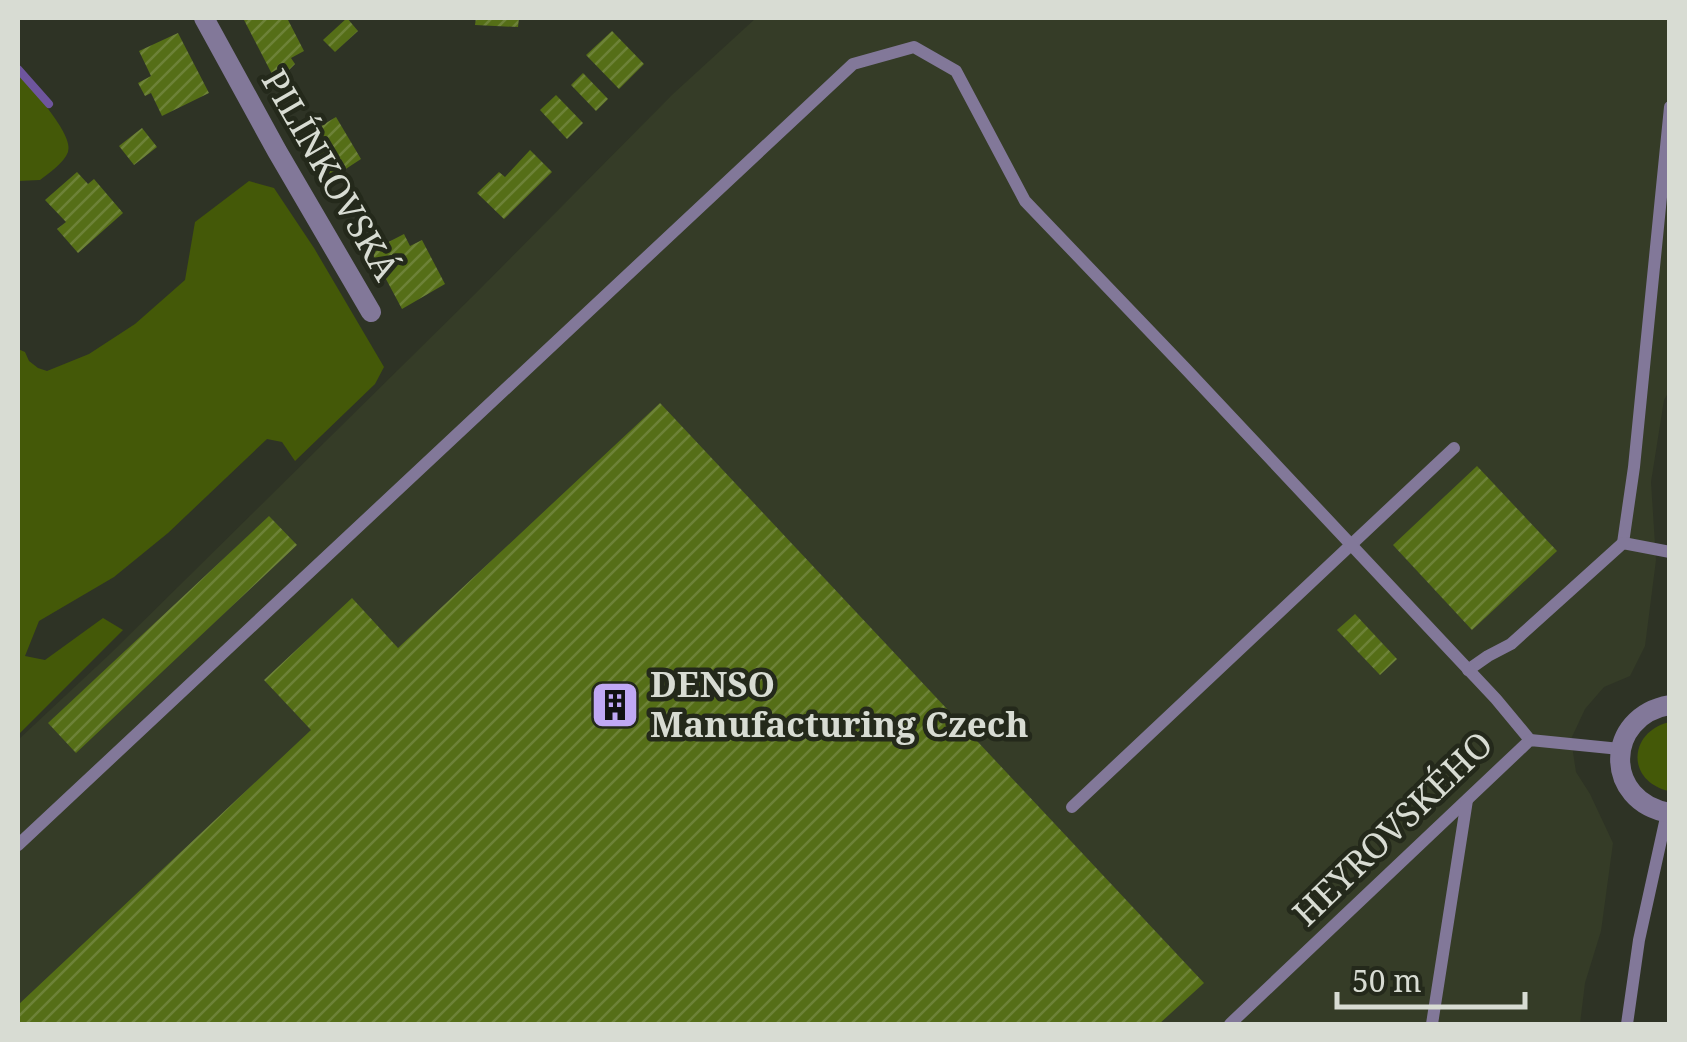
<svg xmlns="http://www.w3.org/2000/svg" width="1687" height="1042" viewBox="0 0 1687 1042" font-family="'Noto Serif',serif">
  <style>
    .built { fill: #353c27 }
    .grass { fill: #445908 }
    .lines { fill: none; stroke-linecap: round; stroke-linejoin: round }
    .stream { stroke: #6e559d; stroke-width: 8 }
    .building { fill: url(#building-hatch) }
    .service { stroke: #827899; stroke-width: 12 }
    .minor { stroke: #827899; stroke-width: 20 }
    .labels { text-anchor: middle; stroke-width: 9; stroke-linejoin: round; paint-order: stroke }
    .street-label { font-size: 35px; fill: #d8dcd3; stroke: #24291b }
    .poi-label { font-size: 35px; font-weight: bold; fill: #d8dcd3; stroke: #24291b; text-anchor: start }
  </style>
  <defs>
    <pattern id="building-hatch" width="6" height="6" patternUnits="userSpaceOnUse" patternTransform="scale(2.5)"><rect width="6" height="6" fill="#556e17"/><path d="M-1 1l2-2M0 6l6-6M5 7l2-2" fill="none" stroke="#6d8238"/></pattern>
  </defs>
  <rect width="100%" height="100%" fill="#2e3325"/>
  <path class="built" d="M 756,18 L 1669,18 L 1670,390 L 1664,400 L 1651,482 L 1656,560 L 1645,646 L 1630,676 L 1604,687 L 1585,709 L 1571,739 L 1576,772 L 1590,794 L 1613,843 L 1601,931 L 1585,983 L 1580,1024 L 18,1024 L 18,740 L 111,653 L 476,293 L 673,94 Z"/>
  <g class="grass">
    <path d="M 18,72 C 29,86 75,135 68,152 C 64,163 49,173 40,180 L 18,181 Z"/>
    <path d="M 249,181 L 274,188 L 314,248 L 384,367 L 375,384 L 295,461 L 282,442 L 267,439 L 168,533 L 114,577 L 39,621 L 25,656 L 45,660 L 103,618 L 123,630 L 18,735 L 18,349 L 25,352 L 29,361 L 38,368 L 47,371 L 89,354 L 135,324 L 185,280 L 195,222 Z"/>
    <path d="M 1669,722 L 1670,722 L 1669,791 C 1627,782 1627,733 1669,722 Z"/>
  </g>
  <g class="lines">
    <path class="stream" d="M 18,69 L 49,104"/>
  </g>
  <g class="building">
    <path d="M 243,18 L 287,18 L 304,51 L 291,58 L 295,64 L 286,73 L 274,78 Z"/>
    <path d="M 347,18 L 358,31 L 335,52 L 323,40 Z"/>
    <path d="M 476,18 L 519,18 L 518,27 L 475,25 Z"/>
    <path d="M 612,31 L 644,64 L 619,89 L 586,55 Z"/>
    <path d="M 178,33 L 209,93 L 162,116 L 151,93 L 145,96 L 138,83 L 151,76 L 139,51 Z"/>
    <path d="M 583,73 L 608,99 L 596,111 L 571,85 Z"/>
    <path d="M 556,95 L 583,123 L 567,139 L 540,110 Z"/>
    <path d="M 336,117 L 361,159 L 332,178 L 306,135 Z"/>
    <path d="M 142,128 L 157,147 L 134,165 L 119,146 Z"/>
    <path d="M 530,150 L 552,172 L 504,219 L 477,193 L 499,172 L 505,177 Z"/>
    <path d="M 77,172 L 88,184 L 94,179 L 123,213 L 78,253 L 57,229 L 66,222 L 45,200 Z"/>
    <path d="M 404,234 L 410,246 L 422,240 L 445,284 L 402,309 L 371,251 Z"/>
    <path d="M 660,403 L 1204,983 L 1159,1024 L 18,1024 L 18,1005 L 311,730 L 264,680 L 352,598 L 398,648 Z"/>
    <path d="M 1477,466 L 1557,551 L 1472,630 L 1393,545 Z"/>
    <path d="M 269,516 L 297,545 L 76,753 L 48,723 Z"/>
    <path d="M 1355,614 L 1397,659 L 1380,675 L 1337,630 Z"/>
  </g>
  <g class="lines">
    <g class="service">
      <path d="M 1623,543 L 1634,467 L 1670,107"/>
      <path d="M 1468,670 L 1488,656 L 1511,644 L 1623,543 L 1670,552"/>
      <path d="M 1072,807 L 1454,448"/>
      <path d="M 18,845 L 853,64 L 914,47 L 956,71 L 1025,201 L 1185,368 L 1496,699 L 1530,740"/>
      <path d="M 1230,1024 L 1530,740 L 1620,749"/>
      <path d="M 1432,1024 L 1467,800"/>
      <path d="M 1627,1024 L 1639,940 L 1667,813"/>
    </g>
    <g class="minor">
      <path d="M 204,18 L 277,151 L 371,312"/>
      <path d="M 1670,705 C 1604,716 1603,802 1670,813"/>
    </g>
  </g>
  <defs>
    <g id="building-square" transform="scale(2.5)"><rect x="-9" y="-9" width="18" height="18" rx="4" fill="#c0a8f4" stroke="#24291b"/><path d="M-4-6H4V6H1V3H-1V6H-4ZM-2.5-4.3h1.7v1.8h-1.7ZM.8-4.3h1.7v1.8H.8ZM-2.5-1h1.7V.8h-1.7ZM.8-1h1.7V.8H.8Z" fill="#111"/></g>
  </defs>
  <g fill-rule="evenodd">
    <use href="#building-square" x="615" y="705"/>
  </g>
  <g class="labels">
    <g class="street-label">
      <text transform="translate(330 175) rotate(60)" y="12">PILÍNKOVSKÁ</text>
      <text transform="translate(1393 829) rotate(-44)" y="12">HEYROVSKÉHO</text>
    </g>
    <g class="poi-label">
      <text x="650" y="697">DENSO<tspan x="650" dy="40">Manufacturing Czech</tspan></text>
    </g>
  </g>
  <rect width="1687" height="1042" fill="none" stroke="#d8dcd3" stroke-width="40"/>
  <path d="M1337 992v15h188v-15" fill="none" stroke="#d8dcd3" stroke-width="5"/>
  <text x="1352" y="992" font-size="30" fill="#d8dcd3" stroke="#24291b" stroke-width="8" paint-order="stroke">50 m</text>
</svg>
